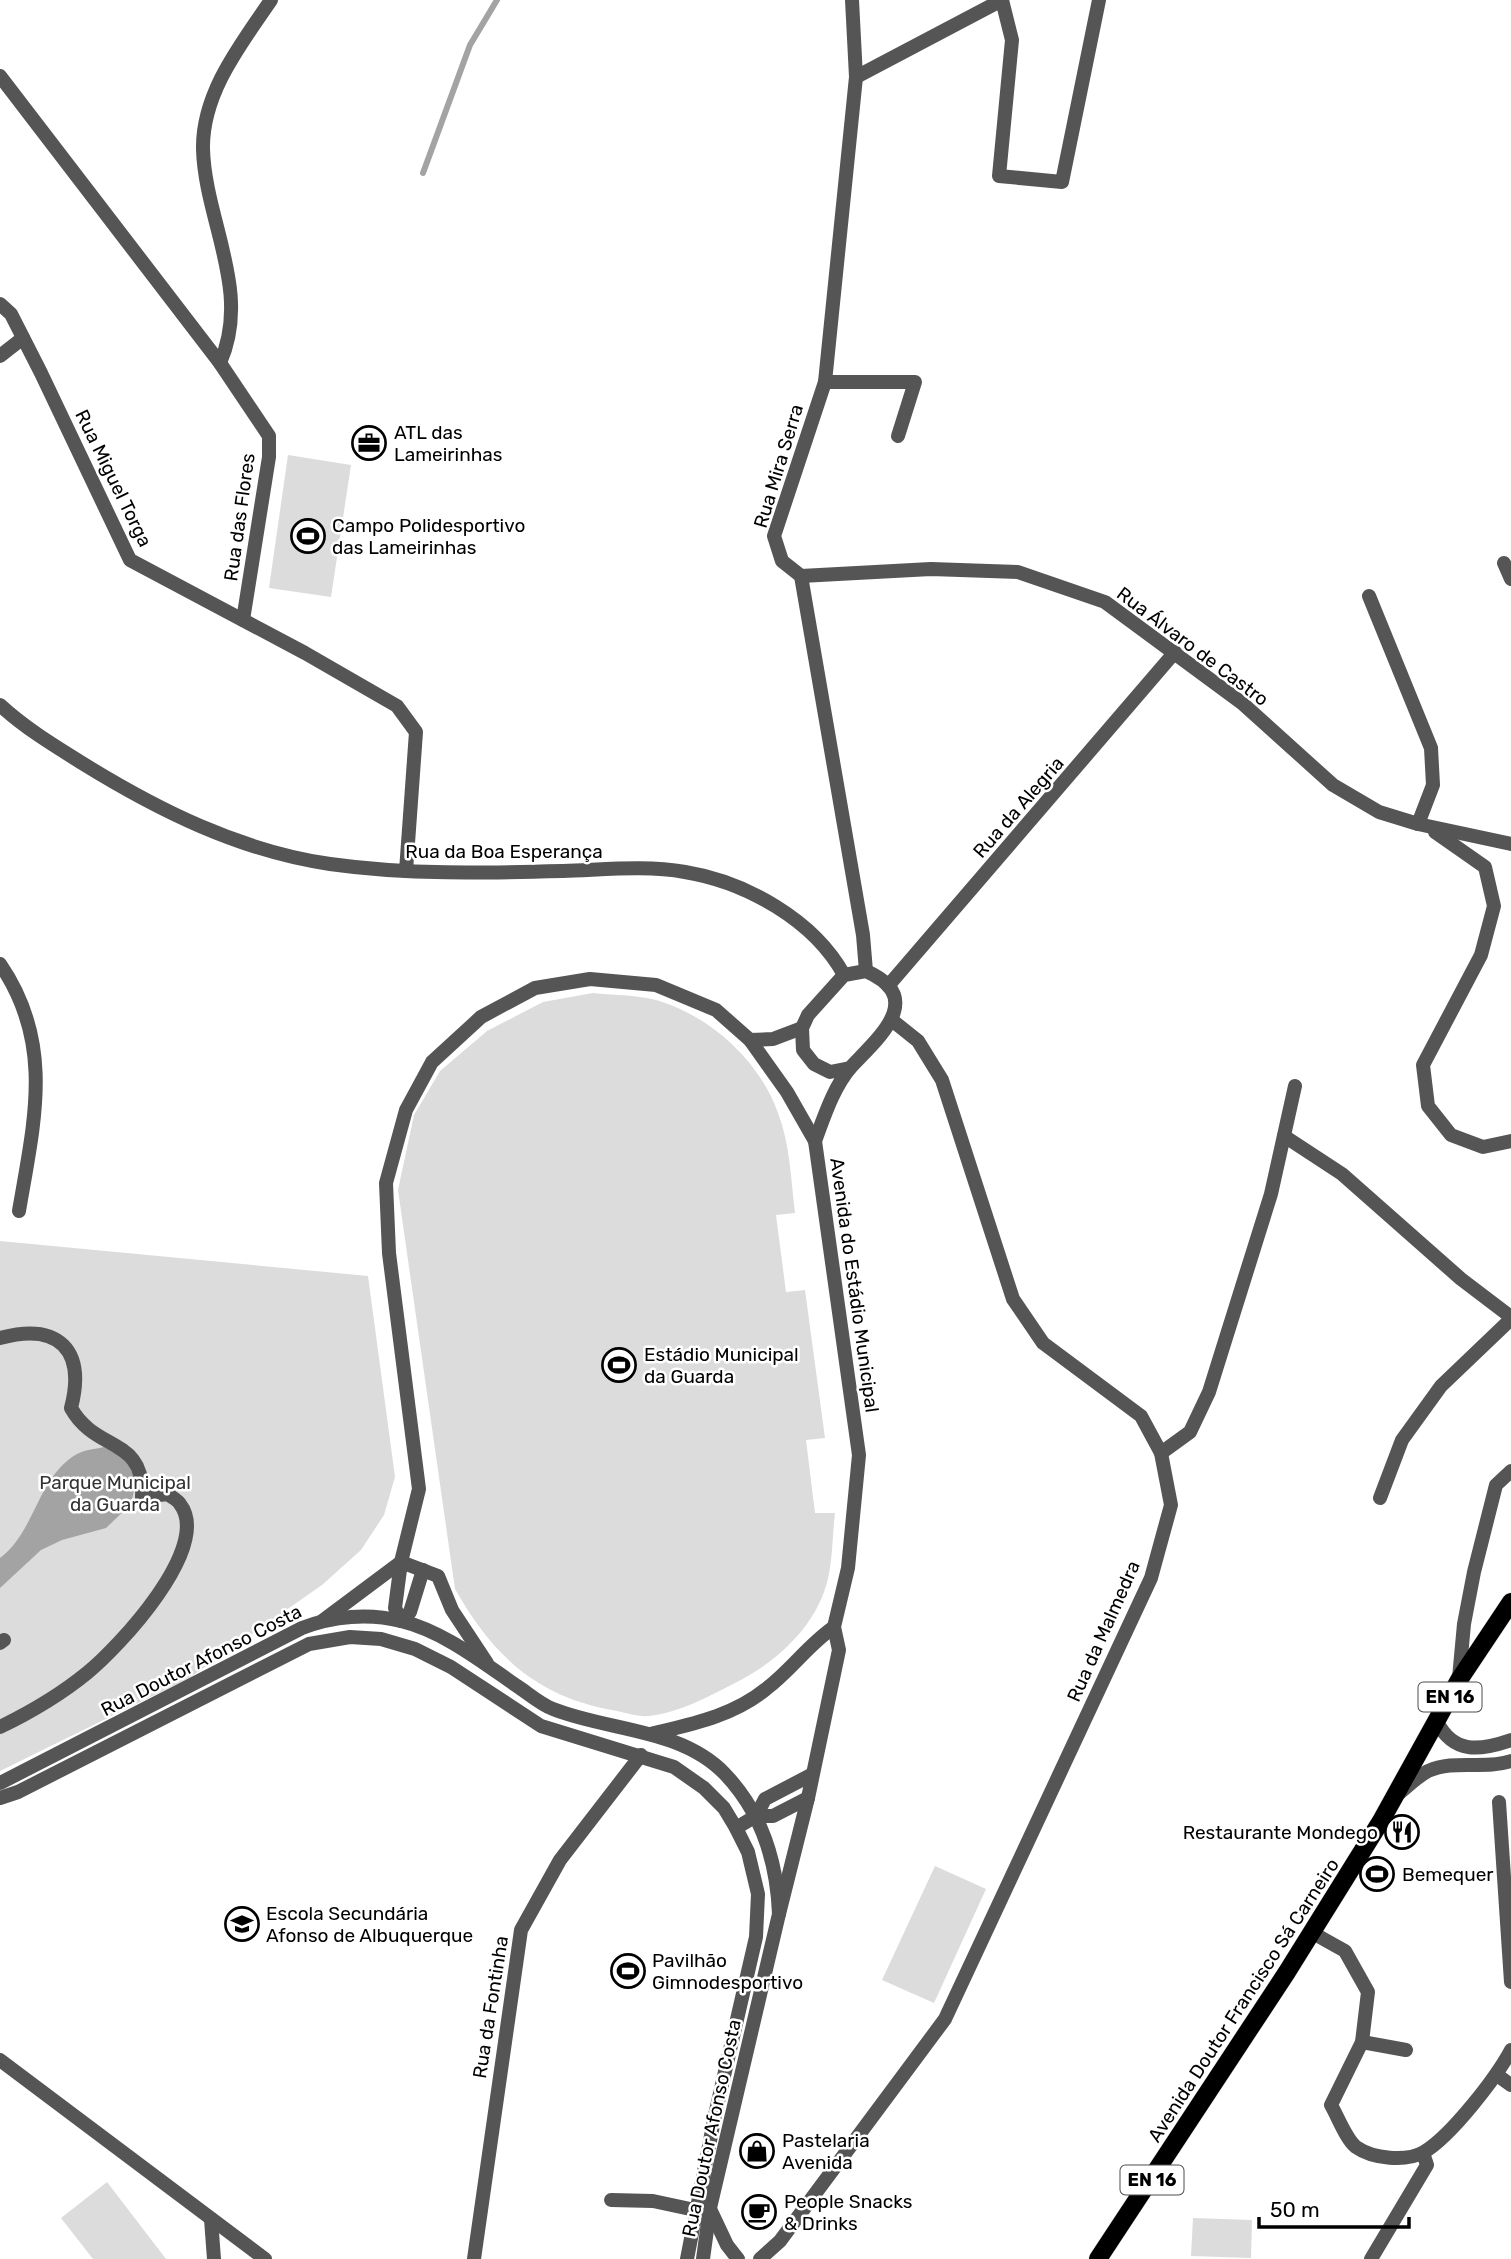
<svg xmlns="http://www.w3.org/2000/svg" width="1511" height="2259" viewBox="0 0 1511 2259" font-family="Rubik,sans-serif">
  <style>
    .green { fill: #dcdcdc }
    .water { fill: #a3a3a3 }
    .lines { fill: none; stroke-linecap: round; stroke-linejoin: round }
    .stream { stroke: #a3a3a3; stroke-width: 6 }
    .primary-casing { stroke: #dbdbdb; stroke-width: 19 }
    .pedestrian { stroke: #555; stroke-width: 14 }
    .minor { stroke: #555; stroke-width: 14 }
    .primary { stroke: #000; stroke-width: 18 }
    .labels { text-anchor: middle; stroke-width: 5; stroke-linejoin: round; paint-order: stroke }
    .shield { fill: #fff; stroke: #4c4c4c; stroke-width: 2 }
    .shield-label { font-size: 18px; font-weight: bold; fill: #000 }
    .poi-label { font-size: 19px; fill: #000; stroke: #fff; text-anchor: start }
    .street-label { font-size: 19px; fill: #000; stroke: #fff }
    .park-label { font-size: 19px; fill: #333; stroke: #fff }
  </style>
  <rect width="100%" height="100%" fill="#fff"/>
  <g class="green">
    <path d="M 288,455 L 351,465 L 331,597 L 269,588 Z"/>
    <path d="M 593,993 C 612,995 633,995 652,999 C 707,1013 759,1059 778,1113 C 790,1144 791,1180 795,1213 L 776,1215 L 786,1292 L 805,1290 L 825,1438 L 806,1440 L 815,1513 L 835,1513 C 832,1537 833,1569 824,1592 C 809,1633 772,1665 733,1684 C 708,1697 678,1713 649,1716 C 638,1717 623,1712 612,1710 C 535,1696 492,1654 455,1589 L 398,1190 L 414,1115 L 440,1071 L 487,1031 L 543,1002 Z"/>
    <path d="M 0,1241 L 368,1276 L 395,1477 L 384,1515 L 361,1550 L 322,1585 L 189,1678 L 0,1771 Z"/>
    <path d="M 935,1866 L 986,1889 L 934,2003 L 882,1980 Z"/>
    <path d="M 107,2182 L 166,2259 L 93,2259 L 61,2218 Z"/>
    <path d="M 1193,2218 L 1252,2220 L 1251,2258 L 1191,2256 Z"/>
  </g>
  <path class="water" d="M 104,1447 L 126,1459 L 136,1481 L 131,1504 L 106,1528 L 62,1540 L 41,1550 L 0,1588 L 0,1558 C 36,1531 37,1477 77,1454 C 84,1450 95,1449 104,1447 Z"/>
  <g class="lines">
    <path class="stream" d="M 423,173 L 470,45 L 497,0"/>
    <g class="primary-casing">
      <path id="primary" d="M 1098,2259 L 1287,1972 L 1381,1821 L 1459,1680 L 1511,1602"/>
    </g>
    <g class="pedestrian">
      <path d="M 0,1338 C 59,1322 86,1350 71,1408 C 96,1453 145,1436 142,1497 L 168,1494 C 171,1497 178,1500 180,1504 C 213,1547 118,1648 87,1673 C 60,1695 31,1712 0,1727"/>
      <path d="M 0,1643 L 4,1640"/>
    </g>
    <g class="minor">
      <path d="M 852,0 L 856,77 L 825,382 L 774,536 L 782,561 L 801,576 L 863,935 L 866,971"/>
      <path d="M 1002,0 L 1012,40 L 999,176 L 1062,182 L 1099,0"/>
      <path d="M 0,76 L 220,363 L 269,436 L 269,457 L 243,620"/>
      <path d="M 856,77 L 1002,0"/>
      <path d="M 0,304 L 11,314 L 41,373 L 130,560 L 305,653 L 397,706 L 416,732 L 406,871"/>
      <path d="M 0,356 L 23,338"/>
      <path d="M 220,363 C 252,291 205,221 203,149 C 202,93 241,44 271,0"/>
      <path d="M 825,382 L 915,382 L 898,436"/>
      <path d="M 1504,563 L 1511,579"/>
      <path d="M 801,576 L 931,569 L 1018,572 L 1105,602 L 1242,703 L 1333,785 L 1379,812 L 1418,824 L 1511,844"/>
      <path d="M 1369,596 L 1431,748 L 1433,785 L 1418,824"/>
      <path d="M 0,705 C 25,728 53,745 82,763 C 158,810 240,851 330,864 C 408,875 485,873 563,871 C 602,870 646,865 685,872 C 746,882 814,920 844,975"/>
      <path d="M 1435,832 L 1485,867 L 1494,906 L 1481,955 L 1423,1065 L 1428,1106 L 1451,1135 L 1483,1147 L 1511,1141"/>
      <path d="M 0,964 C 55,1044 34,1122 19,1211"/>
      <path d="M 888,986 L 1175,652"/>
      <path d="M 750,1040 L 773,1039 L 802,1028"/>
      <path d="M 1284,1136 L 1342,1174 L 1461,1279 L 1511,1317"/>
      <path d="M 815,1141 C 824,1117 834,1086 851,1067 C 878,1038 927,998 866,971 L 844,975 L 808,1015 L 802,1028 L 803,1050 L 814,1064 L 830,1072 L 850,1068"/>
      <path d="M 1161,1453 L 1190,1432 L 1209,1392 L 1271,1194 L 1295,1086"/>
      <path d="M 1380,1498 L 1402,1440 L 1441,1386 L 1511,1319"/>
      <path d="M 322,1621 L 401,1562 L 419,1489 L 389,1253 L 386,1183 L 406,1110 L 432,1062 L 481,1017 L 535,988 L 590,979 L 656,985 L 716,1010 L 750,1040 L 787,1092 L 815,1141 L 859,1455 L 848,1568 L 834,1627 L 839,1650 L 808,1798 L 779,1914"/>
      <path d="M 401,1621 L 395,1608 L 401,1562 L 438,1576 L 452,1610 L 487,1663"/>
      <path d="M 401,1621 L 410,1612 L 423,1570"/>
      <path d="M 1459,1678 L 1464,1624 L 1474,1572 L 1496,1485 L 1511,1471"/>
      <path d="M 1437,1722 C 1454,1754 1479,1751 1511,1740"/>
      <path d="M 651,1734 C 692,1724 733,1716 766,1689 C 791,1670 808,1645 834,1627"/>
      <path d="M 0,1783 L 302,1628 C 333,1616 369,1613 401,1621 C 443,1631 482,1662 517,1686 C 528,1693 540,1704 553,1709 C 608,1731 681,1728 725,1774 C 762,1813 777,1862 779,1914 L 710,2208 L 703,2259"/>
      <path d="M 1397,1795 C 1407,1787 1418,1776 1428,1771 C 1454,1759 1485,1770 1511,1761"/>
      <path d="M 0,1798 L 18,1792 L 309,1644 L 350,1637 L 381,1639 L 415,1649 L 451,1667 L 541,1726 L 674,1767 L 704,1788 L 724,1808 L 736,1828 L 748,1852 L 758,1894 L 756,1937 L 715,2115 L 687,2259"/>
      <path d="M 1499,1802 L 1511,1982"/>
      <path d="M 756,1816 L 765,1799 L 811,1775"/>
      <path d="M 736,1828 L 756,1816 L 773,1816 L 808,1798"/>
      <path d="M 1311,1932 L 1345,1951 L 1368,1992 L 1362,2042 L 1331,2105 C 1338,2117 1346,2139 1356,2147 C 1373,2159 1406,2162 1424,2152 C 1451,2136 1496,2078 1511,2050"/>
      <path d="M 1362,2042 L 1406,2050"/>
      <path d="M 0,2060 L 265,2259"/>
      <path d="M 1497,2075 L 1511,2085"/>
      <path d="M 611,2200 L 653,2201 L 695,2210"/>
      <path d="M 710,2209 L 727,2245 L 738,2259"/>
      <path d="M 211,2219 L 214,2259"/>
      <path d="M 474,2259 L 521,1930 L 560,1860 L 641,1755"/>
      <path d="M 760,2259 L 780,2241 L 945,2019 L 1151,1578 L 1171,1505 L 1161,1453 L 1141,1416 L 1043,1343 L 1013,1299 L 942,1080 L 918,1041 L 893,1021"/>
      <path d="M 1371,2259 L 1427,2165 L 1423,2153"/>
    </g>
    <use href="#primary" class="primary"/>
  </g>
  <defs>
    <g id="office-ring" transform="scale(1.75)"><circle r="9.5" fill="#fff" stroke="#000" stroke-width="1.5"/><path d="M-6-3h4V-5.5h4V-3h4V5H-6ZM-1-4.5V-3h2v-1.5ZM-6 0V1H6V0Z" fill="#000"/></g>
    <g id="stadium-ring" transform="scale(1.75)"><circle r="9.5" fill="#fff" stroke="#000" stroke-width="1.5"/><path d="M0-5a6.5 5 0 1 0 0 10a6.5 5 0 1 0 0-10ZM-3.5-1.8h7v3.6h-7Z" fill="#000"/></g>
    <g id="restaurant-ring" transform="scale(1.75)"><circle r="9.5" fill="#fff" stroke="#000" stroke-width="1.5"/><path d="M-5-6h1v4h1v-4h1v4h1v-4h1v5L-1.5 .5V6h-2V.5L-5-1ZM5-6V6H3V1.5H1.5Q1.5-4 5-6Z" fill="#000"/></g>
    <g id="school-ring" transform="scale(1.75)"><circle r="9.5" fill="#fff" stroke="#000" stroke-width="1.5"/><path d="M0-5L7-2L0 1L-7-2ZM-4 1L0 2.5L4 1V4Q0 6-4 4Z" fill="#000"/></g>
    <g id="shop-ring" transform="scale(1.75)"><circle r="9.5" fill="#fff" stroke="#000" stroke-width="1.5"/><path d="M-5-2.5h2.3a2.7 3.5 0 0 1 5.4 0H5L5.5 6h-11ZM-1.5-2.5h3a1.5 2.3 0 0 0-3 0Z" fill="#000"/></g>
    <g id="cafe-ring" transform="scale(1.75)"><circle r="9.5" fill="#fff" stroke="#000" stroke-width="1.5"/><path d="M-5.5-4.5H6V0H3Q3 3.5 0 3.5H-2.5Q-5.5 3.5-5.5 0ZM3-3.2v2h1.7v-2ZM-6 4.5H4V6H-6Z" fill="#000"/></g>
  </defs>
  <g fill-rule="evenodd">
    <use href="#office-ring" x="369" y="443"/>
    <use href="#stadium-ring" x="308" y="536"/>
    <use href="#stadium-ring" x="619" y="1365"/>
    <use href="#restaurant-ring" x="1402" y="1832"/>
    <use href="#stadium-ring" x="1377" y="1874"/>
    <use href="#school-ring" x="242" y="1924"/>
    <use href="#stadium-ring" x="628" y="1971"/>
    <use href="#shop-ring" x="757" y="2151"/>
    <use href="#cafe-ring" x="759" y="2212"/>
  </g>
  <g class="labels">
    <g class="shield">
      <rect x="1418.5" y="1682.5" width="63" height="29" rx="5"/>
      <rect x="1120.5" y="2165.5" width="63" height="29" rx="5"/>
    </g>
    <g class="shield-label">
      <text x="1450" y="1703">EN 16</text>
      <text x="1152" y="2186">EN 16</text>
    </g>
    <g class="poi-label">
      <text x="394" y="439">ATL das<tspan x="394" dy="22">Lameirinhas</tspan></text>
      <text x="332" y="532">Campo Polidesportivo<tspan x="332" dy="22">das Lameirinhas</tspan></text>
      <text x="644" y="1361">Estádio Municipal<tspan x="644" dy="22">da Guarda</tspan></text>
      <text x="1378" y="1839" text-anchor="end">Restaurante Mondego</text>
      <text x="1402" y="1881">Bemequer</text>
      <text x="266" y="1920">Escola Secundária<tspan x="266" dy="22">Afonso de Albuquerque</tspan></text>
      <text x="652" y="1967">Pavilhão<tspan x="652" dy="22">Gimnodesportivo</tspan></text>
      <text x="782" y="2147">Pastelaria<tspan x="782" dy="22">Avenida</tspan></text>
      <text x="784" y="2208">People Snacks<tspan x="784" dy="22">&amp; Drinks</tspan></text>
    </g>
    <g class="street-label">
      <text transform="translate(778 466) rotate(-73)" y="7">Rua Mira Serra</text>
      <text transform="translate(114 478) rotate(64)" y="7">Rua Miguel Torga</text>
      <text transform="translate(239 517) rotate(-82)" y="7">Rua das Flores</text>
      <text transform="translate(1193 646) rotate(37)" y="7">Rua Álvaro de Castro</text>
      <text transform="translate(1018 807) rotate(-49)" y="7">Rua da Alegria</text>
      <text x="504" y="858">Rua da Boa Esperança</text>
      <text transform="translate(855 1285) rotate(82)" y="7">Avenida do Estádio Municipal</text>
      <text transform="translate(1103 1631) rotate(-66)" y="7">Rua da Malmedra</text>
      <text transform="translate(201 1660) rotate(-27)" y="7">Rua Doutor Afonso Costa</text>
      <text transform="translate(1243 2000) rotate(-57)" y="7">Avenida Doutor Francisco Sá Carneiro</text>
      <text transform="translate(490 2007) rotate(-81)" y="7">Rua da Fontinha</text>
      <text transform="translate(711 2128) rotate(-78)" y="7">Rua Doutor Afonso Costa</text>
    </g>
    <g class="park-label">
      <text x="115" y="1489">Parque Municipal<tspan x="115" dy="22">da Guarda</tspan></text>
    </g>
  </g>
  <path d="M1259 2217v10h150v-10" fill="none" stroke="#000000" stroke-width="3.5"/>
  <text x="1270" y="2217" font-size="21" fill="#000000" stroke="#ffffff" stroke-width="5" paint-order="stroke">50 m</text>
</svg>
